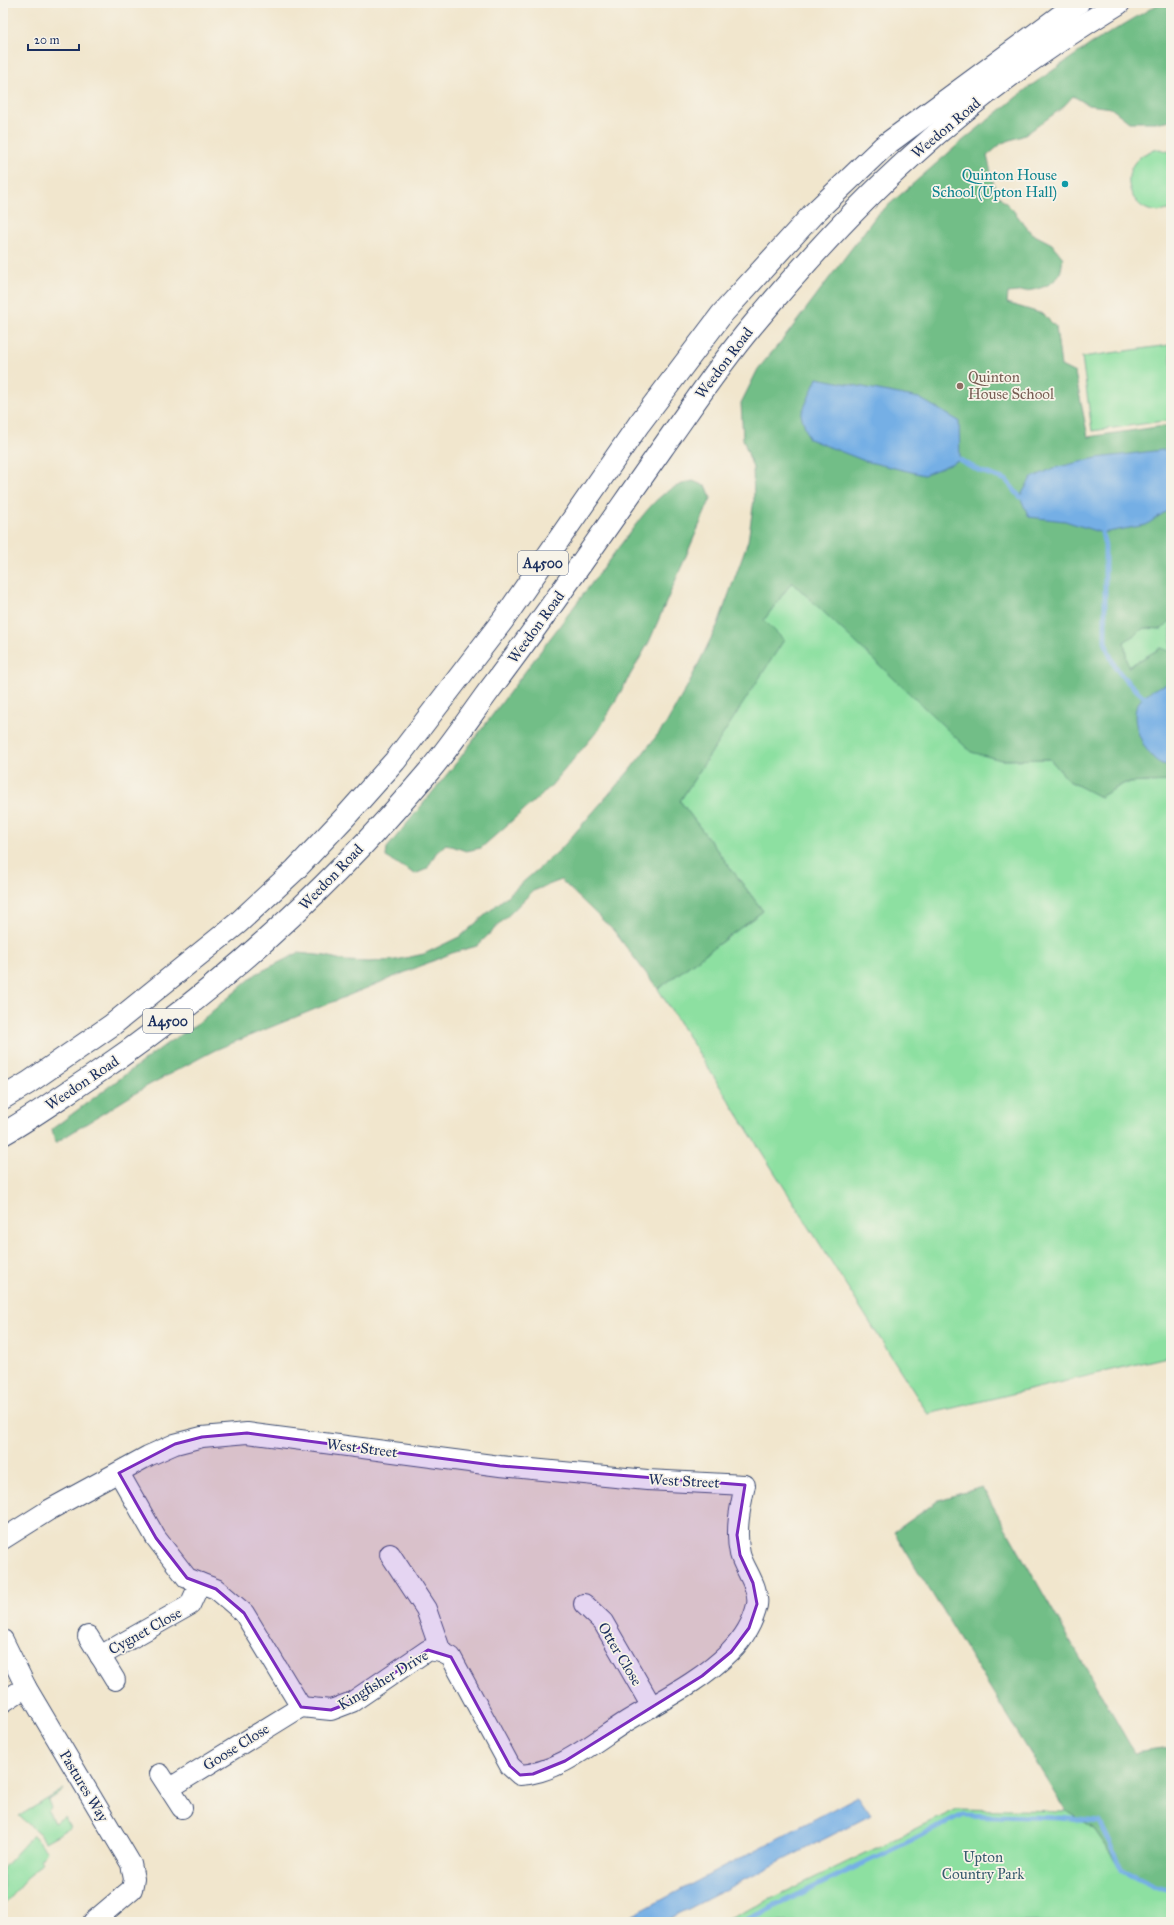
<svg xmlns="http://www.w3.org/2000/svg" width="1174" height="1925" viewBox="0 0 1174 1925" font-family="'IM FELL Great Primer',serif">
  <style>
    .green { fill: #8de0a1; stroke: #548880 }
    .forest { fill: #72be87; stroke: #467672 }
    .water { fill: #74afe5; stroke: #486fa2 }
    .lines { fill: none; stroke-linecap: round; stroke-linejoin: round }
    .stream { stroke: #74afe5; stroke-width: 5 }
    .street-casing { stroke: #3b4a6f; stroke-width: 22 }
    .highway-casing { stroke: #3b4a6f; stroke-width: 24 }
    .street { stroke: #fff; stroke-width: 20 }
    .highway { stroke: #fff; stroke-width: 22 }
    .marked { fill: #7b2cbf; fill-opacity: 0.2; stroke: #7b2cbf; stroke-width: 3; stroke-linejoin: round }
    .culture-dot { fill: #0f9aa8; stroke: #f7f3e8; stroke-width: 1.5 }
    .education-dot { fill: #8d6e63; stroke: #f7f3e8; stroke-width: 1.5 }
    .labels { text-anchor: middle; stroke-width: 3.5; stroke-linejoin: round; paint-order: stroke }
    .shield { fill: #f7f3e8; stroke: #5d6a87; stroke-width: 1 }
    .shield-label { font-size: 14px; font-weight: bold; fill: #1b2f5e }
    .street-label { font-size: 15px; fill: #1b2f5e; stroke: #f7f3e8 }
    .culture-label { font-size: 15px; fill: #0d838f; stroke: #f7f3e8; text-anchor: end }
    .education-label { font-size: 15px; fill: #785e54; stroke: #f7f3e8; text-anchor: start }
    .park-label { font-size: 15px; fill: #385b6f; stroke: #f7f3e8 }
  </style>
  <rect width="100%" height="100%" fill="#f7f3e8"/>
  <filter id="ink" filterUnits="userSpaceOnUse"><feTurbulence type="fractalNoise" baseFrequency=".025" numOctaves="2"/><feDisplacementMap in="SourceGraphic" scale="8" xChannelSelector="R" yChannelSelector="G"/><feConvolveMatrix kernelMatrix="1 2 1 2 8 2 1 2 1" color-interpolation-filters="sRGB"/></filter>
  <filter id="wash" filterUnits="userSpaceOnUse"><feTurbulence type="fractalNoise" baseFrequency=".012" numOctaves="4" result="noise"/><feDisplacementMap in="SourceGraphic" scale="16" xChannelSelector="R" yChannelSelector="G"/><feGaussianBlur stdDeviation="0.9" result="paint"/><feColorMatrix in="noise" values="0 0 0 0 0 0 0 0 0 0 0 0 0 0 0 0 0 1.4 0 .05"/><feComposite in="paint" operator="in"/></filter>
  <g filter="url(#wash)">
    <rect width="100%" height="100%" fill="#f1e6cd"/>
    <g class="green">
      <path d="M 1159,149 L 1171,152 L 1171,209 C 1128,225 1108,158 1159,149 Z"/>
      <path d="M 1169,345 L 1171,362 L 1171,420 L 1092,431 L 1082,357 Z"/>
      <path d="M 792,582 L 867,652 L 1001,760 L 1050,759 L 1069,781 L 1100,796 L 1125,783 L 1171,781 L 1171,1356 L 928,1414 L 658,989 L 763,911 L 680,801 L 783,640 L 764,620 Z"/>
      <path d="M 1171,620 L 1171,652 L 1161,648 L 1128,667 L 1124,642 L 1144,628 L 1162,629 Z"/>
      <path d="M 64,1789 L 62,1792 L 48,1800 L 51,1808 L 48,1811 L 54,1823 L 64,1817 L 70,1828 L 45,1842 L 40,1834 L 19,1816 Z"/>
      <path d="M 957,1809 L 1066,1811 L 1094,1829 L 1123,1870 L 1156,1886 L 1171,1890 L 1171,1922 L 723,1922 Z"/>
      <path d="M 33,1835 L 47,1851 L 40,1860 L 42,1862 L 3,1905 L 3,1868 Z"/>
    </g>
    <g class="forest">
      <path d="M 1160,3 L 1171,3 L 1171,120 L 1160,122 L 1129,122 L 1111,108 L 1089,105 L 1073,96 L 1062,108 L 1025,135 L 1002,143 L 987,156 L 996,193 L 1012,209 L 1031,233 L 1052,244 L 1063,258 C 1062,262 1062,269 1060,273 C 1051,291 1024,291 1008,293 L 1007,303 L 1043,314 L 1056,327 L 1061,366 L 1075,373 L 1088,437 L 1171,425 L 1171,620 L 1162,629 L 1144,628 L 1124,642 L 1128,667 L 1161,648 L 1171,652 L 1171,781 L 1125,783 L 1100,797 L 1069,781 L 1050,759 L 1001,760 L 971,752 L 792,582 L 764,620 L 784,640 L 680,801 L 763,911 L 658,989 L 614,931 L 561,880 L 533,891 L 477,946 L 452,953 L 423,965 L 215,1050 L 147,1086 L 55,1143 L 52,1129 L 169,1042 L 195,1026 L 256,974 L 298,953 L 326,956 L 346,961 L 369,962 L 396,960 L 424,954 L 461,936 L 560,850 L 629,771 L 666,724 L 688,685 L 718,624 L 748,541 L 754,500 L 753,468 L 743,439 L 741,403 L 758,369 L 788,333 L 876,216 L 961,142 L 1029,87 L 1091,44 Z"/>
      <path d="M 693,481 L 707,487 L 711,498 L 649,642 L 600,728 L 550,787 L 481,848 L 466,851 L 446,844 L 436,853 L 427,869 L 415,874 L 386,857 L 387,848 L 457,762 L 640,519 C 656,499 667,487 693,481 Z"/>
      <path d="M 982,1487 L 1134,1752 L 1171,1747 L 1171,1890 L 1156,1886 L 1123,1870 L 1094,1829 L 1066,1811 L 894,1532 L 939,1500 Z"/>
    </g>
    <g class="water">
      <path d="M 817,378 L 919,398 L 959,421 L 960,460 L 924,475 L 865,461 L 809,439 L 801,415 Z"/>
      <path d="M 1171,449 L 1171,508 L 1146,525 L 1102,533 L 1065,521 L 1029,517 L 1020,497 L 1031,478 L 1054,468 L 1097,458 Z"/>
      <path d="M 1167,684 L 1171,684 L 1171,766 C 1168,765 1165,765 1162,764 C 1145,757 1127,718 1139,702 C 1146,692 1156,688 1167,684 Z"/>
      <path d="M 858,1796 L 871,1815 L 663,1922 L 620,1922 Z"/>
    </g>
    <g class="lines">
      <g class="stream">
        <path d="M 960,460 L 980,471 L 1006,480 L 1020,497"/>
        <path d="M 1102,533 L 1105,546 L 1105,641 C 1113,670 1123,678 1144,697"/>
        <path d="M 742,1922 L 963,1815 L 1059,1818 L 1100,1822 L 1123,1870 L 1156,1886 L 1171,1890"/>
      </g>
    </g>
  </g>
  <g filter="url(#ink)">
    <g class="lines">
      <g class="street-casing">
        <g id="street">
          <path d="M 119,1473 L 156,1538 L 187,1578 L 216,1589 L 244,1613 L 301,1707"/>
          <path d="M 3,1539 L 49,1510 L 148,1456 L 175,1444 L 202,1437 L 247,1433 L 500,1466 L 647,1480 L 745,1485 C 740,1508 735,1531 740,1554 C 744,1569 760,1588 757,1605 C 753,1623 743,1639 730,1652 C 701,1681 662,1700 627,1721 C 595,1741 559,1773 520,1775 L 510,1766 L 451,1657 L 441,1652 L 428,1650 L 352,1702 L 331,1710 L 301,1707"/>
          <path d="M 390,1554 L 426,1609 L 441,1652"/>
          <path d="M 584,1604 L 603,1622 L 652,1707"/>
          <path d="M 88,1636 L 115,1680"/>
          <path d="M 3,1640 L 26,1687 L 131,1864 L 134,1879 L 132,1889 L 93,1922"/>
          <path d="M 100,1656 L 190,1605 L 200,1583"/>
          <path d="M 3,1702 L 26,1687"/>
          <path d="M 160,1774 L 182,1808"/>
          <path d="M 170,1788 L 301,1707"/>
        </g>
      </g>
      <g class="highway-casing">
        <g id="highway">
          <path d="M 3,1098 L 28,1083 L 112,1025 L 238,923 L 295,870 L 346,816 L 395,761 L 503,620 L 639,424 L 722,314 L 812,215 L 884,146 L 1078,3"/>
          <path d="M 3,1134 C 33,1117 62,1096 91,1077 C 218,991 331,887 430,770 C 451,745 469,718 488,692 C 548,613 604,531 661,450 C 691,408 719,365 752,326 C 801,267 854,208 912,156 C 973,100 1048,46 1119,3"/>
        </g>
      </g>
      <use href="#street" class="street"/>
      <use href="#highway" class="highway"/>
    </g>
  </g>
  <path class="marked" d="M 247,1433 L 500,1466 L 745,1485 L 737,1535 L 740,1555 L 753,1583 L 757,1604 L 749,1628 L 731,1652 L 702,1676 L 565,1761 L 533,1774 L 520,1775 L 510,1766 L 451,1657 L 428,1650 L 352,1702 L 331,1710 L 301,1707 L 244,1613 L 216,1589 L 187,1578 L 156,1538 L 119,1473 L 175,1444 L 202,1437 Z"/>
  <circle class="culture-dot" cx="1065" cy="184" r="4"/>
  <circle class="education-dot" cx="960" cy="386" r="4"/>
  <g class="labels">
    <g class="shield">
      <rect x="518" y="551" width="50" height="24" rx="3"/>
      <rect x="143" y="1009" width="50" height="24" rx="3"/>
    </g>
    <g class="shield-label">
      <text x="543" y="568">A4500</text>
      <text x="168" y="1026">A4500</text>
    </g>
    <g class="street-label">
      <text transform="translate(946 128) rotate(-40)" y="5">Weedon Road</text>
      <text transform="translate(724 363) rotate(-53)" y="5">Weedon Road</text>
      <text transform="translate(536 627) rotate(-54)" y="5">Weedon Road</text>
      <text transform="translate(331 877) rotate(-46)" y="5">Weedon Road</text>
      <text transform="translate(82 1083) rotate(-34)" y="5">Weedon Road</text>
      <text transform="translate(362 1448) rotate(7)" y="5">West Street</text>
      <text transform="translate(684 1481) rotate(3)" y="5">West Street</text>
      <text transform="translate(145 1631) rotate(-29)" y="5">Cygnet Close</text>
      <text transform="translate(620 1654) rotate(59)" y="5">Otter Close</text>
      <text transform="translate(383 1680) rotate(-31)" y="5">Kingfisher Drive</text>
      <text transform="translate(236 1747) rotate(-32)" y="5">Goose Close</text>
      <text transform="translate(84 1786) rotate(59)" y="5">Pastures Way</text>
    </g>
    <g class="culture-label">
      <text x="1057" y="180">Quinton House<tspan x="1057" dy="17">School (Upton Hall)</tspan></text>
    </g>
    <g class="education-label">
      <text x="968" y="382">Quinton<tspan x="968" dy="17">House School</tspan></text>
    </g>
    <g class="park-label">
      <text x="983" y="1862">Upton<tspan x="983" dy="17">Country Park</tspan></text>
    </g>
  </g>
  <rect width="1174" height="1925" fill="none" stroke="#f7f3e8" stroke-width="16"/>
  <path d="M28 44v6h51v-6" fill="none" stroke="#1b2f5e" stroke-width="2"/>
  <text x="34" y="44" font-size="12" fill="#1b2f5e" stroke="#f7f3e8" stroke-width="3" paint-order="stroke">20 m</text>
</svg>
